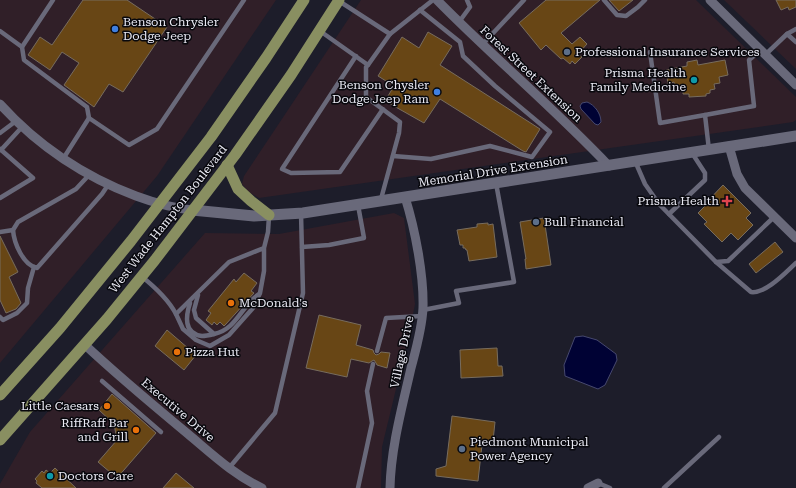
<svg xmlns="http://www.w3.org/2000/svg" width="796" height="488" viewBox="0 0 796 488" font-family="'Roboto Serif',serif">
  <style>
    .commercial { fill: #301f28 }
    .water { fill: #000234; stroke: #46486e }
    .building { fill: #684615; stroke: #776c5e }
    .lines { fill: none; stroke-linecap: round; stroke-linejoin: round }
    .service { stroke: #69697a; stroke-width: 4.5 }
    .minor { stroke: #69697a; stroke-width: 9 }
    .tertiary { stroke: #69697a; stroke-width: 11 }
    .primary { stroke: #898f61; stroke-width: 11 }
    .shop-dot { fill: #3f7fe0; stroke: #08080d; stroke-width: 1.5 }
    .service-dot { fill: #5c6f8a; stroke: #08080d; stroke-width: 1.5 }
    .culture-dot { fill: #0f9aa8; stroke: #08080d; stroke-width: 1.5 }
    .health-dot { fill: #e0444e; stroke: #08080d; stroke-width: 1.5 }
    .food-dot { fill: #e8710a; stroke: #08080d; stroke-width: 1.5 }
    .labels { text-anchor: middle; stroke-width: 3; stroke-linejoin: round; paint-order: stroke }
    .poi-label { font-size: 12px; fill: #eaeaf4; stroke: #08080d; text-anchor: start }
    .street-label { font-size: 12px; fill: #eaeaf4; stroke: #08080d }
  </style>
  <rect width="100%" height="100%" fill="#1d1d2a"/>
  <g class="commercial">
    <path d="M 0,0 L 276,0 L 157,176 L 0,363 Z"/>
    <path d="M 361,0 L 696,0 L 796,97 L 796,120 L 793,122 L 259,198 L 249,192 L 242,184 L 244,176 Z"/>
    <path d="M 724,0 L 796,0 L 796,69 Z"/>
    <path d="M 394,213 L 404,218 L 415,304 L 408,339 L 382,447 L 381,488 L 0,488 L 0,484 L 30,432 L 205,233 L 279,234 Z"/>
  </g>
  <g class="water">
    <path d="M 587,102 C 595,105 601,114 601,122 L 598,125 L 595,124 L 581,109 L 580,106 L 582,103 Z"/>
    <path d="M 583,336 L 597,340 L 616,354 L 617,360 L 605,385 L 598,389 L 565,376 L 564,365 L 575,337 Z"/>
  </g>
  <g class="building">
    <path d="M 83,0 L 127,0 L 167,27 L 123,92 L 109,84 L 94,107 L 64,85 L 79,63 L 62,52 L 50,70 L 28,55 L 40,37 L 52,45 Z"/>
    <path d="M 546,0 L 600,0 L 561,33 L 572,44 L 580,37 L 587,44 L 578,54 L 582,57 L 575,64 L 572,61 L 570,64 L 563,58 L 561,59 L 546,45 L 541,50 L 519,23 Z"/>
    <path d="M 609,0 L 633,0 L 619,11 Z"/>
    <path d="M 776,0 L 796,0 L 796,7 L 789,10 L 788,7 L 781,10 Z"/>
    <path d="M 428,32 L 452,46 L 440,65 L 540,129 L 526,152 L 523,151 L 440,99 L 424,123 L 385,101 L 394,86 L 378,76 L 402,37 L 419,48 Z"/>
    <path d="M 697,60 L 698,65 L 725,60 L 728,75 L 719,77 L 720,83 L 714,84 L 715,89 L 710,90 L 710,93 L 706,94 L 706,96 L 689,97 L 689,94 L 683,94 L 683,90 L 676,92 L 674,82 L 668,84 L 666,70 L 687,66 L 687,62 Z"/>
    <path d="M 723,185 L 751,213 L 746,218 L 753,225 L 738,240 L 731,233 L 722,242 L 704,224 L 707,222 L 698,213 L 707,204 L 706,203 Z"/>
    <path d="M 544,218 L 551,265 L 526,269 L 525,259 L 526,259 L 520,222 Z"/>
    <path d="M 488,223 L 488,225 L 493,224 L 497,257 L 469,261 L 467,250 L 466,250 L 465,248 L 463,248 L 463,245 L 460,245 L 457,230 L 477,227 L 477,224 Z"/>
    <path d="M 0,236 L 18,272 L 9,277 L 21,303 L 16,309 L 6,313 L 0,300 Z"/>
    <path d="M 775,242 L 783,252 L 756,273 L 749,264 Z"/>
    <path d="M 244,273 L 257,283 L 251,291 L 254,293 L 226,324 L 224,326 L 220,322 L 217,325 L 214,322 L 212,325 L 206,320 L 211,313 L 208,311 L 234,279 L 236,282 Z"/>
    <path d="M 319,315 L 361,325 L 356,345 L 373,350 L 374,353 L 376,355 L 379,354 L 381,352 L 390,353 L 387,368 L 377,365 L 376,363 L 374,360 L 372,361 L 369,363 L 351,359 L 347,377 L 306,368 Z"/>
    <path d="M 167,330 L 196,355 L 184,370 L 155,346 Z"/>
    <path d="M 497,348 L 498,366 L 502,366 L 503,376 L 461,378 L 460,350 Z"/>
    <path d="M 112,394 L 156,433 L 117,478 L 98,462 L 117,440 L 114,424 L 99,410 Z"/>
    <path d="M 452,416 L 495,422 L 493,441 L 482,445 L 478,481 L 436,476 L 436,469 L 446,466 Z"/>
    <path d="M 55,468 L 76,488 L 42,488 L 36,483 L 37,481 L 35,479 L 42,471 L 44,473 L 46,470 L 50,473 Z"/>
    <path d="M 176,473 L 194,488 L 163,488 Z"/>
  </g>
  <g class="lines">
    <g class="service">
      <path d="M 604,0 L 617,15 L 626,16 L 638,7 L 645,0"/>
      <path d="M 339,1 L 390,34"/>
      <path d="M 459,22 L 470,7 L 467,0"/>
      <path d="M 0,31 L 22,47 L 24,60 L 87,107 L 89,118 L 129,145 L 157,129 L 244,0"/>
      <path d="M 320,31 L 368,65"/>
      <path d="M 787,34 L 796,42"/>
      <path d="M 482,45 L 524,0"/>
      <path d="M 22,47 L 53,0"/>
      <path d="M 650,52 L 660,123 L 705,115 L 709,150"/>
      <path d="M 765,55 L 787,34 L 796,29"/>
      <path d="M 356,56 L 282,169 L 291,173 L 340,172 L 383,109"/>
      <path d="M 705,115 L 754,106 L 749,60 L 761,50"/>
      <path d="M 0,133 L 16,121"/>
      <path d="M 0,149 L 33,178 L 0,198"/>
      <path d="M 1,150 L 22,127"/>
      <path d="M 393,156 L 431,159 L 490,146 L 532,157 L 550,132 L 495,86 L 463,56 L 460,42 L 420,10"/>
      <path d="M 63,159 L 89,118"/>
      <path d="M 635,161 L 645,184 L 659,204 L 716,262 L 751,292 C 766,294 786,272 796,263"/>
      <path d="M 89,175 L 76,189 L 18,222 L 13,230 C 14,243 23,265 37,268 L 102,194 L 108,185"/>
      <path d="M 381,199 L 399,133 L 400,122 L 366,97 L 366,67 L 368,65 L 390,34 L 433,0"/>
      <path d="M 669,214 L 705,180 L 705,173 L 692,153"/>
      <path d="M 0,232 L 13,230"/>
      <path d="M 302,247 L 329,245 L 364,238 L 358,205"/>
      <path d="M 264,248 L 229,262 L 176,314 L 183,329 L 196,340 L 210,346 L 229,335 L 253,308 L 260,293 L 264,271 L 264,248 L 268,232 L 269,216"/>
      <path d="M 716,262 L 728,261 L 774,217"/>
      <path d="M 141,276 C 155,287 168,299 176,314"/>
      <path d="M 198,295 L 194,310 L 196,318 L 214,334 C 237,329 241,306 259,294"/>
      <path d="M 190,303 C 186,315 183,334 202,336 C 206,336 210,335 214,334"/>
      <path d="M 423,310 L 459,303 L 456,291 L 514,282 L 496,183"/>
      <path d="M 0,317 L 3,320 L 17,313 L 27,303 L 28,288 L 34,267"/>
      <path d="M 377,351 L 386,318 L 422,316"/>
      <path d="M 102,381 L 161,432"/>
      <path d="M 229,468 L 275,413 L 303,293 L 301,213"/>
      <path d="M 598,483 L 610,488"/>
      <path d="M 358,488 L 372,423 L 367,391 L 373,364"/>
      <path d="M 664,488 L 719,437"/>
    </g>
    <g class="minor">
      <path d="M 437,0 C 493,57 554,108 609,166"/>
      <path d="M 710,0 L 796,85"/>
      <path d="M 0,104 C 38,146 83,176 136,196 C 155,203 173,208 192,210"/>
      <path d="M 729,146 L 737,174 L 745,188 L 796,238"/>
      <path d="M 84,344 C 117,375 153,405 188,434 C 212,454 234,475 262,488"/>
      <path d="M 390,488 C 391,447 402,408 411,368 C 416,349 422,329 423,308 C 424,275 415,229 405,197"/>
      <path d="M 588,488 L 598,483"/>
    </g>
    <path class="tertiary" d="M 192,210 L 254,216 L 303,213 L 796,136"/>
    <g class="primary">
      <path d="M 227,165 L 238,189 L 251,201 L 269,215"/>
      <path d="M 0,395 L 60,328 L 131,241 L 211,137 L 266,58 L 304,0"/>
      <path d="M 0,440 L 107,319 L 155,260 L 235,155 L 291,75 L 339,0"/>
    </g>
  </g>
  <g class="shop-dot">
    <circle cx="115" cy="29" r="4"/>
    <circle cx="437" cy="92" r="4"/>
  </g>
  <g class="service-dot">
    <circle cx="567" cy="52" r="4"/>
    <circle cx="536" cy="222" r="4"/>
    <circle cx="462" cy="449" r="4"/>
  </g>
  <g class="culture-dot">
    <circle cx="694" cy="80" r="4"/>
    <circle cx="50" cy="476" r="4"/>
  </g>
  <path class="health-dot" d="M725 195h4v4h4v4h-4v4h-4v-4h-4v-4h4z"/>
  <g class="food-dot">
    <circle cx="231" cy="303" r="4"/>
    <circle cx="177" cy="352" r="4"/>
    <circle cx="107" cy="406" r="4"/>
    <circle cx="136" cy="430" r="4"/>
  </g>
  <g class="labels">
    <g class="poi-label">
      <text x="123" y="26">Benson Chrysler<tspan x="123" dy="14">Dodge Jeep</tspan></text>
      <text x="575" y="56">Professional Insurance Services</text>
      <text x="686" y="77" text-anchor="end">Prisma Health<tspan x="686" dy="14">Family Medicine</tspan></text>
      <text x="429" y="89" text-anchor="end">Benson Chysler<tspan x="429" dy="14">Dodge Jeep Ram</tspan></text>
      <text x="719" y="205" text-anchor="end">Prisma Health</text>
      <text x="544" y="226">Bull Financial</text>
      <text x="239" y="307">McDonald's</text>
      <text x="185" y="356">Pizza Hut</text>
      <text x="99" y="410" text-anchor="end">Little Caesars</text>
      <text x="128" y="427" text-anchor="end">RiffRaff Bar<tspan x="128" dy="14">and Grill</tspan></text>
      <text x="470" y="446">Piedmont Municipal<tspan x="470" dy="14">Power Agency</tspan></text>
      <text x="58" y="480">Doctors Care</text>
    </g>
    <g class="street-label">
      <text transform="translate(531 74) rotate(43)" y="4">Forest Street Extension</text>
      <text transform="translate(493 171) rotate(-9)" y="4">Memorial Drive Extension</text>
      <text transform="translate(168 219) rotate(-52)" y="4">West Wade Hampton Boulevard</text>
      <text transform="translate(402 352) rotate(-78)" y="4">Village Drive</text>
      <text transform="translate(178 410) rotate(40)" y="4">Executive Drive</text>
    </g>
  </g>
</svg>
